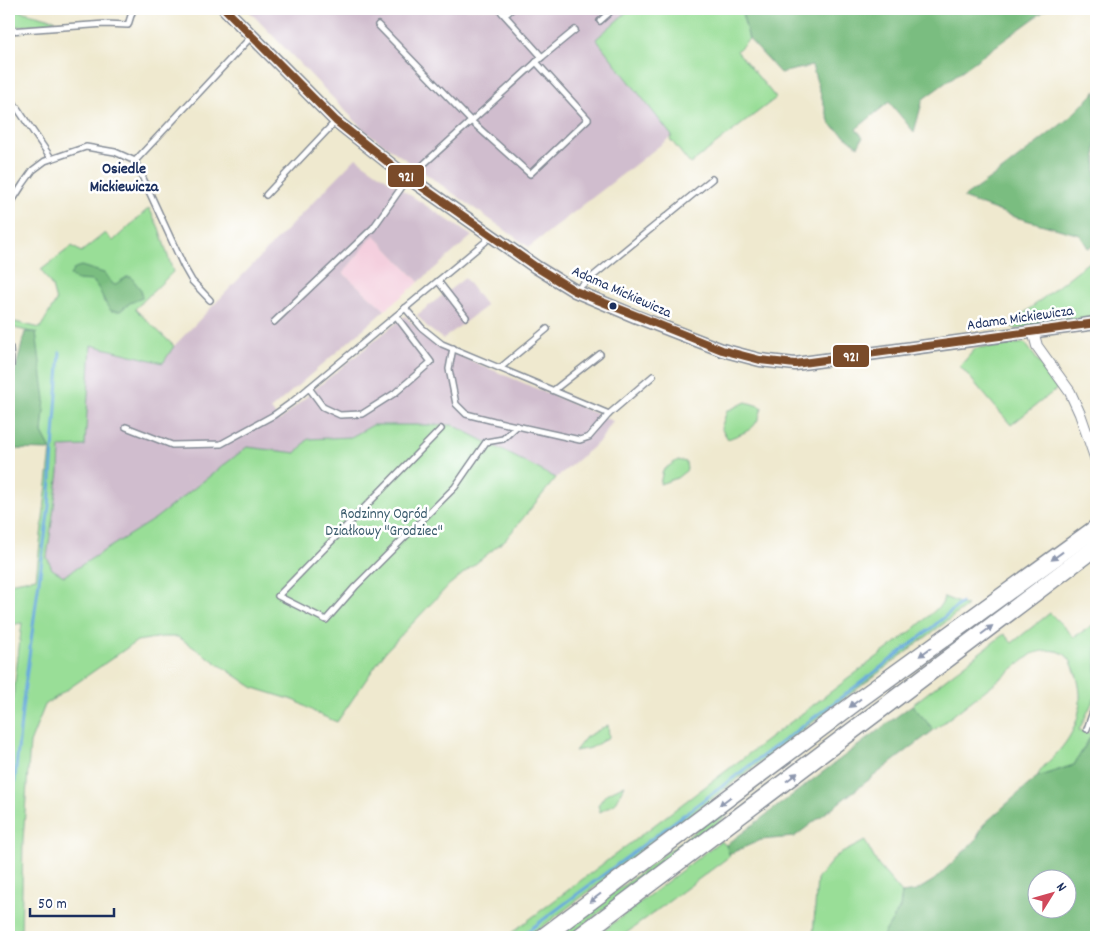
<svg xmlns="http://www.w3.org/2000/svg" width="1105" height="946" viewBox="0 0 1105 946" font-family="Dekko,sans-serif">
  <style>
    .built { fill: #f4cfde }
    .industrial { fill: #d0bdce }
    .green { fill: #99de97; stroke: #5a867a; fill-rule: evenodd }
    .forest { fill: #7abd80; stroke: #4a766f; fill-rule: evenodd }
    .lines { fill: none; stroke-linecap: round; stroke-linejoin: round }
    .stream { stroke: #69aadd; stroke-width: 3 }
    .service-casing { stroke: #858c96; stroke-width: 8 }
    .minor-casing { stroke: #858c96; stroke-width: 12 }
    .tertiary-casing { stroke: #858c96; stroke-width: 15 }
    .primary-casing { stroke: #858c96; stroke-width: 19 }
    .service { stroke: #fff; stroke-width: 5 }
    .minor { stroke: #fff; stroke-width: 10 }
    .tertiary { stroke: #fff; stroke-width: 12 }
    .primary { stroke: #fff; stroke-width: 16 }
    .bus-1-casing { stroke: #fff; stroke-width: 11 }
    .bus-1 { stroke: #7a4b2a; stroke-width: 8 }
    .oneway { fill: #8d97ae }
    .bus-dot { fill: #1b2f5e; stroke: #fff; stroke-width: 2 }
    .labels { text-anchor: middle; stroke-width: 5; stroke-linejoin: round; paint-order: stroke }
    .street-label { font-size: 15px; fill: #1b2f5e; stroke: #fff }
    .park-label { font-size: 15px; fill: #3a5b6c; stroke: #fff }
    .neighbourhood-label { font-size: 16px; font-weight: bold; fill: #1b2f5e; stroke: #fff }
    .line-badge { stroke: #fff; stroke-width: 2 }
    .badge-label { font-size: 14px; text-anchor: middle; font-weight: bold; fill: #fff }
  </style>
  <rect width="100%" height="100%" fill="#fff"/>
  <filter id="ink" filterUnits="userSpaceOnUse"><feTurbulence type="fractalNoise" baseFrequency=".02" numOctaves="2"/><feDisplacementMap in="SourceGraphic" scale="10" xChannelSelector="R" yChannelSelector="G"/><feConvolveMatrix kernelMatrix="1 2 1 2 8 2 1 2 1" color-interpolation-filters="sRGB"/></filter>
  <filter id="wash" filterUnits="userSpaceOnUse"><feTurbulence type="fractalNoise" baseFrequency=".0096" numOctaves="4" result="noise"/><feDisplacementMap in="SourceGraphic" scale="20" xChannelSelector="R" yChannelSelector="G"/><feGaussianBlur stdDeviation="1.12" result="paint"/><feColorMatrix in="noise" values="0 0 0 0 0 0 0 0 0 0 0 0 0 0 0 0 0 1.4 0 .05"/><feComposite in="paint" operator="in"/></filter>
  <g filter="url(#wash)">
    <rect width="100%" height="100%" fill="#efe9cf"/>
    <path class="built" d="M 374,235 L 419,282 L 385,310 L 343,273 Z"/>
    <g class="industrial">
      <path d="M 247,9 L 630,9 L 596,39 L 672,136 L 529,247 L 365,131 Z"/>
      <path d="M 356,158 L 401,189 L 472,236 L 419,282 L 374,235 L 343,273 L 385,310 L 271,409 L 279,421 L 314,390 L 405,316 L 425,336 L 441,348 L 613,421 L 600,441 L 556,478 L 513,459 L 373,425 L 351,437 L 323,438 L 296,453 L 247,447 L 156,518 L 64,576 L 52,569 L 47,557 L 60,447 L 85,446 L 90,345 L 163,363 L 175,345 Z"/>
      <path d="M 465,278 L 486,306 L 443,339 L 428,328 L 417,315 Z"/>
    </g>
    <g class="green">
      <path d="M 9,9 L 12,9 L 56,20 L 44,24 L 9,27 Z"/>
      <path d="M 630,9 L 741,9 L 749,39 L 737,51 L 776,98 L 690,164 L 670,139 L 672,136 L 596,39 Z"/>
      <path d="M 149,208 L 159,228 L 173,272 L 135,309 L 174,346 L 163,363 L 91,345 L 85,446 L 60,447 L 59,472 L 47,557 L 52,569 L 64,576 L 156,518 L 247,447 L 296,453 L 308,439 L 351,437 L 373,425 L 453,425 L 556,478 L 505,540 L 449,585 L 385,652 L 337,722 L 318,714 L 296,701 L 254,688 L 178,637 L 162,637 L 137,641 L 45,705 L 30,743 L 23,840 L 21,937 L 9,937 L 9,731 L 22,623 L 9,625 L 9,583 L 36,578 L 51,450 L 42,433 L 43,417 L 36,333 L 9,327 L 9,322 L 11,321 L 40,328 L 56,301 L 52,286 L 41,270 L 72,246 L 81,252 L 105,233 L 113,241 ZM 127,277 L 130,303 L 120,311 L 104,302 L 101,290 L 93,281 L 114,286 Z"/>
      <path d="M 1096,260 L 1096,317 L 1017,329 L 1012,327 L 1013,322 L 1086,264 Z"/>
      <path d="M 1025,343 L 1058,388 L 1011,425 L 960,366 L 976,348 Z"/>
      <path d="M 746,402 L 762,407 C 757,430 748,431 728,439 L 721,428 L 727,411 Z"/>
      <path d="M 678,460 L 686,462 L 687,470 L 677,478 L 660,484 L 663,470 Z"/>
      <path d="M 944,597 L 967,606 L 529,937 L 506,937 L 914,629 L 942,604 Z"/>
      <path d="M 1050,613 L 1074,637 L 1096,623 L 1096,695 L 1079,730 L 1092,734 L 1074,765 L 1037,777 C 1042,766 1049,762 1057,753 C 1081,727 1087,696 1072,664 C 1065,647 1046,649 1032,654 L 934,730 L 912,705 L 1004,634 L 1012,643 Z"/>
      <path d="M 608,725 L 609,737 L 591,748 L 575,751 L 586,737 Z"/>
      <path d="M 625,785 L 614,804 L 600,812 L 598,805 L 606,794 Z"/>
      <path d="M 722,811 L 727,815 L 709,830 L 567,937 L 555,937 Z"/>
      <path d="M 720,841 L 726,845 L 730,856 L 621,937 L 595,937 Z"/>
      <path d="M 865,841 L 878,865 L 902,893 L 900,908 L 882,937 L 813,937 L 817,879 L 836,856 Z"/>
    </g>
    <g class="forest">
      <path d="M 741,9 L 1047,9 L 923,99 L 914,132 L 889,102 L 856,129 L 863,137 L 858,146 L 830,124 L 812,66 L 780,73 L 749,39 Z"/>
      <path d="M 1096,91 L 1096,245 L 1088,248 L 1080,235 L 1015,217 L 963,198 L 1004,169 L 1068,119 Z"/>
      <path d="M 81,266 L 104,273 L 114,285 L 127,277 L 131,277 L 141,290 L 142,298 L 130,303 L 120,311 L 111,311 C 103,302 102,291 93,281 L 77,280 L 70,275 L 75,268 Z"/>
      <path d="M 25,332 L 36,332 L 45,399 L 42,433 L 51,450 L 9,449 L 9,395 Z"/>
      <path d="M 912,705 L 934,730 L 794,837 L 761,840 L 729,854 L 726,845 Z"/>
      <path d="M 1092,734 L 1096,734 L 1096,937 L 882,937 L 900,908 L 902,893 L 916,891 L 934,880 L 976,840 L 983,825 L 1037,777 L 1074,765 ZM 1068,878 L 1068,908 L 1038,908 L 1038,878 Z"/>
    </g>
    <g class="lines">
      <g class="stream">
        <path d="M 9,836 L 23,701 L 49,506 L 60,352"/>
        <path d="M 520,937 L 859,684 L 923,635 L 961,603"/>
      </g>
    </g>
  </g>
  <g filter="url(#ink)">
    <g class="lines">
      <g class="service-casing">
        <g id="service">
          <path d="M 499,9 L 542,57"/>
          <path d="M 505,15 L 512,9"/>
          <path d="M 600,21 L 609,13 L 606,9"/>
          <path d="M 378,25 L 471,121 L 530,174 L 588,119 L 536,62"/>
          <path d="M 9,31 L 105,24 L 128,25 L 133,9"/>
          <path d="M 9,96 L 51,158"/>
          <path d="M 135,161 L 251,37"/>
          <path d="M 266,195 L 335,122"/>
          <path d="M 9,211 L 11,203 L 23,184 L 33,170 L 45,161 L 86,147 L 115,152 L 135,161 L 184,267 L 192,281 L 210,300"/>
          <path d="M 438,281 L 466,317"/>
          <path d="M 576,290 L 712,179"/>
          <path d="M 405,308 L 422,328 L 442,344 L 609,414"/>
          <path d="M 274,322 L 373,228 L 404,184 L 425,163 L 542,57 L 575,30"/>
          <path d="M 453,348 L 449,369 L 456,404 L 466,414 L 494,421 L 580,440 L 589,437 L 609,414 L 653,376"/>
          <path d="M 500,368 L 547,329"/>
          <path d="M 9,369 L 11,365 L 10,348"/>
          <path d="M 309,388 L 323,407 L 340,415 L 362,414 L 395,393 L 431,362 L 396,316"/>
          <path d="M 554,390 L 600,354"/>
          <path d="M 126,427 L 172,445 L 221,444 L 274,415 L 292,402 L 485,242 L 489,236"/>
          <path d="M 441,429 L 278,596 L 326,620 L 355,587 L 455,487 L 486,442 L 503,439 L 517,426"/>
          <path d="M 1087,729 L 1096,703"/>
        </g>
      </g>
      <g class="minor-casing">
        <path id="minor" d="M 1033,331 L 1037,346 L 1070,392 L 1080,414 L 1096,460"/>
      </g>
      <g class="tertiary-casing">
        <path id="tertiary" d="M 225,9 L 336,121 L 399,171 L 536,267 L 575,291 L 637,317 L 722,350 L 760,360 L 795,364 L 1096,323"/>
      </g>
      <g class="primary-casing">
        <g id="primary">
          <path d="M 543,937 L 856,702 L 1096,528"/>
          <path d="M 579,937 L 1096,547"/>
        </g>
      </g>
      <use href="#service" class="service"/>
      <use href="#minor" class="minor"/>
      <use href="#tertiary" class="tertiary"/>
      <use href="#primary" class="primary"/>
      <g class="bus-1-casing">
        <path id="bus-1" d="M 225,9 L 336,121 L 399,171 L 536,267 L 575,291 L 722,350 L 760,360 L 795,364 L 1096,323"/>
      </g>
      <use href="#bus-1" class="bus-1"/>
    </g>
    <defs><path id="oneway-solid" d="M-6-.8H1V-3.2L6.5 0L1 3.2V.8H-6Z" transform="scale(1.25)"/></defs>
    <g class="oneway">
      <use href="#oneway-solid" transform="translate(1057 556) rotate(144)"/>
      <use href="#oneway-solid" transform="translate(987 630) rotate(-37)"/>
      <use href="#oneway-solid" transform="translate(925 652) rotate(144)"/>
      <use href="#oneway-solid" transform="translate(855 703) rotate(143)"/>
      <use href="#oneway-solid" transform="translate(792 777) rotate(-37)"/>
      <use href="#oneway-solid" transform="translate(725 801) rotate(143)"/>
      <use href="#oneway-solid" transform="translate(595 898) rotate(143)"/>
    </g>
  </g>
  <circle class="bus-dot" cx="613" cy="306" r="4.5"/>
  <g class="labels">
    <g class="street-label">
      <text transform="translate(622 291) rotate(24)" y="5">Adama Mickiewicza</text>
      <text transform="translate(1020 317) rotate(-8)" y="5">Adama Mickiewicza</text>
    </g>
    <g class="park-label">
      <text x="384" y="518">Rodzinny Ogród<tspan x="384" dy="17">Działkowy "Grodziec"</tspan></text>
    </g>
    <g class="neighbourhood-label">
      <text x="124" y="173">Osiedle<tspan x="124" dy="18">Mickiewicza</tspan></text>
    </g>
  </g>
  <g class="line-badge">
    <rect x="387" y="164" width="38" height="24" rx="5" fill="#7a4b2a"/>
    <rect x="832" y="344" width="38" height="24" rx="5" fill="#7a4b2a"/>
  </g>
  <g class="badge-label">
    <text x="406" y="181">921</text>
    <text x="851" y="361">921</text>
  </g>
  <rect width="1105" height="946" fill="none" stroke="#fff" stroke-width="30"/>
  <g transform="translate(1052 894) rotate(53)"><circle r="24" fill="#ffffff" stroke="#a4acbf"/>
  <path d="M0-4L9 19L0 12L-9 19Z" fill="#d1495b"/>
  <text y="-8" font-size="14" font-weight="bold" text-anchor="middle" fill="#1b2f5e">N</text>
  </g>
  <path d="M30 908v8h84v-8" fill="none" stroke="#1b2f5e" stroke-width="2.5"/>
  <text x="38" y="908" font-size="15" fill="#1b2f5e" stroke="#ffffff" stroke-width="4" paint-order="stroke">50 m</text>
</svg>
